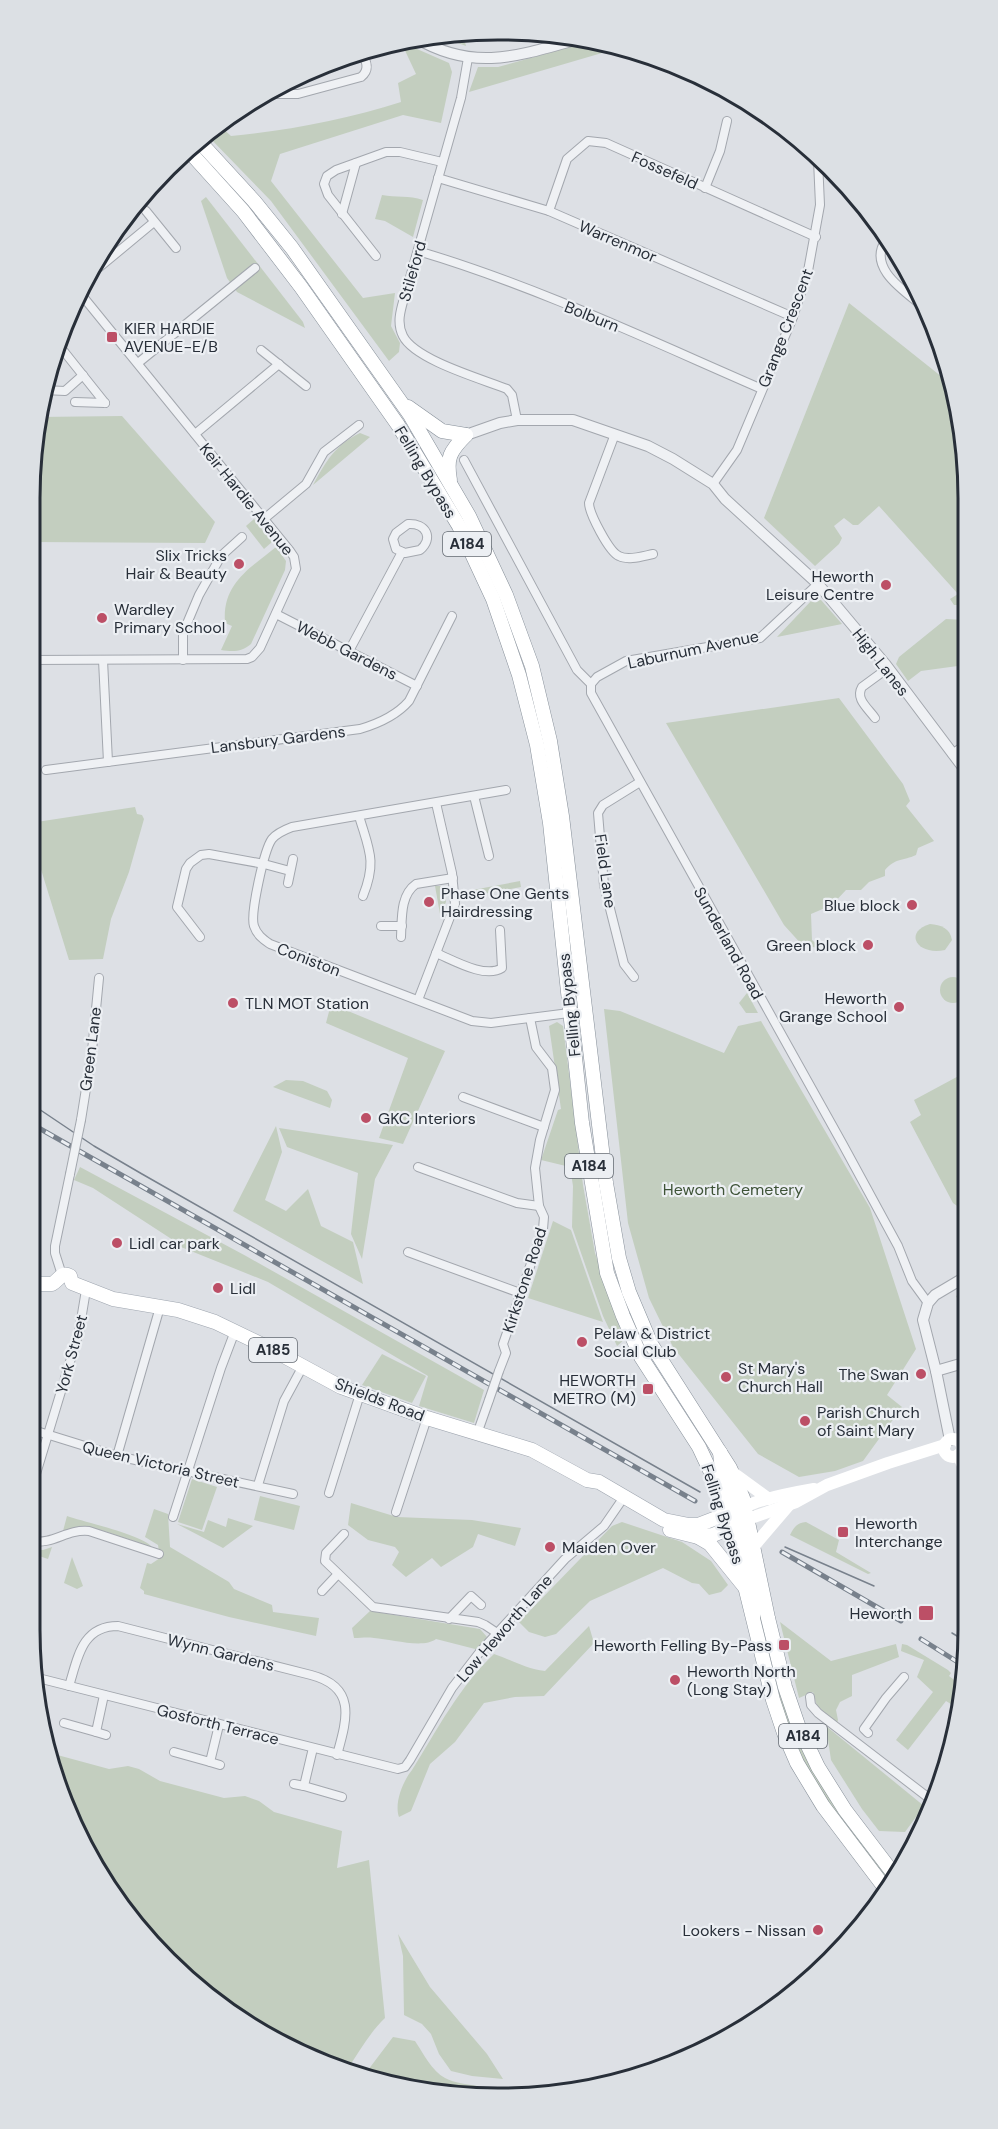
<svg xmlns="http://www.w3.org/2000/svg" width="998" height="2129" viewBox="0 0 998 2129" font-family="'DM Sans',sans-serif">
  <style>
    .green { fill: #c3cebf }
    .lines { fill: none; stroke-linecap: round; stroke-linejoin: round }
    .minor-casing { stroke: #a3a7ae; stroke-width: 10 }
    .tertiary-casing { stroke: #a3a7ae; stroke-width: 12 }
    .primary-casing { stroke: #9ea5af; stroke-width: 15 }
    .trunk-casing { stroke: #868f99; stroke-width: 15 }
    .minor { stroke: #eff1f4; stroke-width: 8 }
    .tertiary { stroke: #eff1f4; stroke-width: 10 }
    .secondary { stroke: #fff; stroke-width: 12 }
    .primary { stroke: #fff; stroke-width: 14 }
    .trunk { stroke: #fff; stroke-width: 14 }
    .tram { stroke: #78818c; stroke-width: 1.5 }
    .rail-casing { stroke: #78818c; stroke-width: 5 }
    .rail { stroke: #eceff3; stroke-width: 3; stroke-dasharray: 9; stroke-linecap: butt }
    .minor-bridge-casing { stroke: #a3a7ae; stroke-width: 10; stroke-linecap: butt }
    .minor-bridge { stroke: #eff1f4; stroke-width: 8 }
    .poi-dot { fill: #bc4f66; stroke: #eceff3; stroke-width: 2 }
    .labels { text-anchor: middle; stroke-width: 4.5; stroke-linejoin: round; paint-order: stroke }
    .shield { fill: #eceff3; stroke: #636971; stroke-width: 1.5 }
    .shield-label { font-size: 15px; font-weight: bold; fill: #282f39 }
    .street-label { font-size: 16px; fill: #282f39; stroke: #eceff3 }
    .poi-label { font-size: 16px; fill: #282f39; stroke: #eceff3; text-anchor: start }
    .park-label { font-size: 16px; fill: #3e5337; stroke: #eceff3 }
    .rim { fill: none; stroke: #282f39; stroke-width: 3 }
  </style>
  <rect width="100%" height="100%" fill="#dde0e5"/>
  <g class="green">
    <path d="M 463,34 L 466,46 L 439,36 Z"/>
    <path d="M 595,40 L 619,48 L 469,92 L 478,67 L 498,67 Z"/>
    <path d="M 401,42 L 449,63 L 452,72 L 441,123 L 403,115 L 280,154 L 271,181 L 363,298 L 395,293 L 391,326 L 400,343 L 399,352 L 389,361 L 271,201 L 207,135 L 219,125 L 231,136 C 285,131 349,119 401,102 L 398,83 L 416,74 Z"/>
    <path d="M 382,195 C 396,198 409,195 423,200 L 413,237 L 385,221 L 375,219 Z"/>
    <path d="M 206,197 L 303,322 L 305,328 L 237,292 L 227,278 L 201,201 Z"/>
    <path d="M 849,303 L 942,377 L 946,372 L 964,437 L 965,605 L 954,605 L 950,599 L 958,594 L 879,506 L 858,525 L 853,525 L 844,518 L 834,526 L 842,538 L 839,544 L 815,566 L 764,518 Z"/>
    <path d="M 122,416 L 215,522 L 205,543 L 30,542 L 30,499 L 38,417 Z"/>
    <path d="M 360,433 L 370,437 L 313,485 C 326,461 335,445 360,433 Z"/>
    <path d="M 254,519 L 272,542 L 264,549 L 246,526 Z"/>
    <path d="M 276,547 L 286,561 L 285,570 L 251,644 C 242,652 233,652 221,650 L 232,626 L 225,623 C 222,584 249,569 276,547 Z"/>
    <path d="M 821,600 L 842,624 L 777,637 L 811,601 Z"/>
    <path d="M 946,619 L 965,620 L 965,665 L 921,671 L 908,681 L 896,664 L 899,657 Z"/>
    <path d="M 839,698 L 903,784 L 910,801 L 906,806 L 934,841 L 918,848 L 916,855 C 903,861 895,858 885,870 L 885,876 L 869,882 L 861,890 L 846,890 L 832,905 L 811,914 L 812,940 L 821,948 L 803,946 L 784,925 L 666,723 Z"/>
    <path d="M 135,807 L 137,814 L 142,815 L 144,819 L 129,872 L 111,919 L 103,959 L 69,960 L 35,850 L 30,851 L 30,823 Z"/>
    <path d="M 520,881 L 521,887 L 462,898 L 462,892 Z"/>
    <path d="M 435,886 L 442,886 L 446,890 L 446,902 L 440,914 Z"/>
    <path d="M 930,924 C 941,925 950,928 952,940 L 945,950 C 917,956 903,932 930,924 Z"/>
    <circle cx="953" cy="990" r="13"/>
    <path d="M 747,993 L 758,1013 L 746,1013 L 739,1003 Z"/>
    <path d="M 331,1004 L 445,1051 L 403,1144 L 379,1138 L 408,1058 L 326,1023 Z"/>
    <path d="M 604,1009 L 620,1011 L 724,1053 L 738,1026 L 761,1021 L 870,1208 L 916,1349 L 887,1395 L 902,1407 L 863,1461 L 835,1471 L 799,1477 L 758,1454 L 673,1347 L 649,1298 L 628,1223 Z"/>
    <path d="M 557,1022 L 563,1026 L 583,1185 L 595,1253 L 624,1340 L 617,1346 L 603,1316 L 572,1227 L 573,1186 L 570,1167 L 541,1160 L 558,1110 L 561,1109 L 549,1026 Z"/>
    <path d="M 966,1072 L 967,1213 L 953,1203 L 910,1122 L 921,1115 L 914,1100 Z"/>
    <path d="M 286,1080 L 303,1081 L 327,1091 L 332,1100 L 330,1108 L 273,1087 Z"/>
    <path d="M 276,1126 L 282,1152 L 265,1200 L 286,1211 L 308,1189 L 321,1226 L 353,1242 L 363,1284 L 233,1211 Z"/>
    <path d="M 279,1128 L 393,1145 L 375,1179 L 362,1259 L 351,1234 L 358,1173 L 287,1147 Z"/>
    <path d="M 80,1167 L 246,1256 L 484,1390 L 474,1423 L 419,1406 L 428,1376 L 268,1282 L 171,1243 L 173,1240 L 93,1188 L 74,1180 Z"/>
    <path d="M 553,1221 L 571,1230 L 603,1322 L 528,1298 Z"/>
    <path d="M 967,1289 L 967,1313 L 962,1309 L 956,1296 Z"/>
    <path d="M 382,1354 L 426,1376 L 412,1403 L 362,1385 Z"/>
    <path d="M 192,1479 L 217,1487 L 202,1530 L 178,1522 Z"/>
    <path d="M 260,1496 L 300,1506 L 294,1530 L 254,1520 Z"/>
    <path d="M 351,1503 L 397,1517 L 472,1520 L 521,1528 L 515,1546 L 478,1534 L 473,1547 L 441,1567 L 432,1558 L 406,1577 L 392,1565 L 399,1552 L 395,1547 L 368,1540 L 348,1525 Z"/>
    <path d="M 154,1509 L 168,1514 L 170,1547 L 229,1582 L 234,1589 L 272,1605 L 273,1612 L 319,1618 L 316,1636 L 229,1617 L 144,1594 L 144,1591 L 140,1588 L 147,1563 L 151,1564 L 160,1558 L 158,1545 L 145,1537 Z"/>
    <path d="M 67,1516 C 84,1522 143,1535 152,1547 L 104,1531 L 78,1527 L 63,1531 Z"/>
    <path d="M 228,1518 L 253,1526 L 223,1548 L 177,1524 L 204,1532 L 208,1520 L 226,1527 Z"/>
    <path d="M 622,1522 L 682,1542 L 711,1561 L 728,1585 L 721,1592 L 709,1595 L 699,1584 L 692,1583 L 663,1568 L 590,1601 L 556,1634 L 545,1637 L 529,1632 L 519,1622 L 612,1526 Z"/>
    <path d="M 806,1522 L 839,1540 L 836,1552 L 871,1573 L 868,1574 L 790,1535 C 794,1527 797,1523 806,1522 Z"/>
    <path d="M 52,1547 L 48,1559 L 30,1553 L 30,1549 L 43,1550 Z"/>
    <path d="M 72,1557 L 83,1586 L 77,1589 L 64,1583 Z"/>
    <path d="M 758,1603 L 791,1723 L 894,1881 L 891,1887 L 826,1799 L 804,1764 L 785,1723 L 754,1604 Z"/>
    <path d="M 370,1611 L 480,1629 L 487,1637 L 479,1650 L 436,1639 C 423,1649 391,1639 374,1638 C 367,1637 361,1638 354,1638 L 352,1628 Z"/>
    <path d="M 780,1622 L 831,1661 L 896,1644 L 899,1657 L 852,1675 L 852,1696 L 840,1702 L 836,1710 L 838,1720 L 837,1723 L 817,1706 L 813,1692 L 799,1698 Z"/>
    <path d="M 589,1626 L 594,1643 L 544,1696 L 515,1697 L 484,1703 L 455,1742 L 430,1764 L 411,1811 L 399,1817 C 394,1803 403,1781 412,1770 C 437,1730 459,1687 494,1654 C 512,1660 526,1669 545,1671 Z"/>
    <path d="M 902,1644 L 907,1645 L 948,1670 L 951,1673 L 949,1676 L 962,1686 L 959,1709 L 946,1701 L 908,1750 L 896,1740 L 933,1692 L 917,1677 L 924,1660 L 901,1651 Z"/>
    <path d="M 826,1726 L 924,1806 L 905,1832 L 879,1831 L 862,1809 L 831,1760 Z"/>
    <path d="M 50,1753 L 109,1769 L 128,1766 L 139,1769 L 160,1781 L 224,1798 L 245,1796 L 259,1801 L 274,1812 L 342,1831 L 337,1868 L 369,1860 L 385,2018 C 370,2032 360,2051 348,2068 L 264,2036 L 190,1982 L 127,1916 L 55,1781 Z"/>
    <path d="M 398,1934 L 430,1987 L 487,2054 L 503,2079 L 472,2076 L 451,2071 L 439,2054 L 431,2034 L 422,2024 L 404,2015 L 403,1956 Z"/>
    <path d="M 393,2037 L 415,2041 C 423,2053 432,2071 445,2078 C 465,2088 490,2084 510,2093 L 407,2090 L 365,2074 Z"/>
  </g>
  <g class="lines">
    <g class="minor-casing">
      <g id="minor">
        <path d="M 468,58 L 461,98 L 405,295 C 401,309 396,322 403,336 C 415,360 482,379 507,389 L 512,395 L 517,420"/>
        <path d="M 266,94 L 298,94 L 361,77 C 370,70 367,61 361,53"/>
        <path d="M 438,178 L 549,211 L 793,317"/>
        <path d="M 705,188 L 720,151 L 727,121"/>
        <path d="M 146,211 L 176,248"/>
        <path d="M 549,211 L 567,159 L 588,141 L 606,143 L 816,237"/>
        <path d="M 342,214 L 356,163"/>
        <path d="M 886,240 C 866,268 906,292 925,308"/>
        <path d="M 418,251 C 536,286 649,340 762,389"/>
        <path d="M 376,256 L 328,195 L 324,184 L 327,176 L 336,170 L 386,152 L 400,152 L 442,162"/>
        <path d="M 90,275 L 154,222"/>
        <path d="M 58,344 L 105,403"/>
        <path d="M 261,350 L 306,386"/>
        <path d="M 138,363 L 255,268"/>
        <path d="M 44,390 L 65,391 L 83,375"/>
        <path d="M 75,402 L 105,403"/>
        <path d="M 195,434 L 279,364"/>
        <path d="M 615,434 L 589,503 C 589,513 609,552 619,556 C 628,561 643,556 653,554"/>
        <path d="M 464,460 L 577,670 L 591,684 L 591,693 L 842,1143 L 898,1246 L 912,1281 L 928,1303"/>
        <path d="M 713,484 L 737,450 L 793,317 L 808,271 L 820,205 L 818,160"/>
        <path d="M 264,519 L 306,484 L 324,452 L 359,425"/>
        <path d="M 408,524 C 426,523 434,538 420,550 L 405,553 L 396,549 L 393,539 L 396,533 Z"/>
        <path d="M 276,614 L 417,686"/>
        <path d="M 349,651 L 402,552"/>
        <path d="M 30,660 L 247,659 L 252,657 L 260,648 L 296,569 L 294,557 L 290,551 L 80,293"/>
        <path d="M 103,660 L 108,762"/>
        <path d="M 183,660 L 183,633 L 199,595 L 221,556 L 242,537"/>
        <path d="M 591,684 L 597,677 L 626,661 L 760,638 L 818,584"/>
        <path d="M 964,692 L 965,694"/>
        <path d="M 875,718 C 868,708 855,699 862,687 L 888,668"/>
        <path d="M 952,754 L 965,745"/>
        <path d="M 46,770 L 360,729 C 377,724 397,715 409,701 L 452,616"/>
        <path d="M 506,790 L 292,827 C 284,830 277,833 272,839 C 264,850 250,914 254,926 C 257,935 263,939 270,944 L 472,1021 L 491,1023 L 585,1011"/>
        <path d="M 474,796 L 489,856"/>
        <path d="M 359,816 C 369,850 377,861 363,896"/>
        <path d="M 288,883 L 293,859"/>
        <path d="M 381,926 L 402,926"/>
        <path d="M 200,937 L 177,907 L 186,869 L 190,863 L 201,855 L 209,854 L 264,864 L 290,871"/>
        <path d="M 401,937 C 402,919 400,895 416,884 L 453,878"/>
        <path d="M 436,953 C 453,960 485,979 502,968 L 500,930"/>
        <path d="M 634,977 L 624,964 L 604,885 L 598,813 L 603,805 L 640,782"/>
        <path d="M 418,1000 L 455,904 L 452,873 L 436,803"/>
        <path d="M 463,1097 L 544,1127"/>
        <path d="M 81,1120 L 92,1051 L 99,978"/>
        <path d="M 418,1167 L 517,1203 L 539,1206"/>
        <path d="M 408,1252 L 520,1293"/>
        <path d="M 62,1275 L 55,1253 L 55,1246 L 70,1174"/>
        <path d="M 499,1371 L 506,1353 L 503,1344 L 543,1229 L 544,1217 L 539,1206 L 535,1168 L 540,1140 L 555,1090 L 552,1068 L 536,1047 L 530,1018"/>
        <path d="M 30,1429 L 117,1456 L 293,1494"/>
        <path d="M 477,1434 L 489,1400"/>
        <path d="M 117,1456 L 160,1307"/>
        <path d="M 258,1485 L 284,1401 L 303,1366"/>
        <path d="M 32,1487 L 79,1332 L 86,1290"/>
        <path d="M 329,1493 L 360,1394"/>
        <path d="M 396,1512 L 427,1418"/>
        <path d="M 173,1517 L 221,1368 L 235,1331"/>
        <path d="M 344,1534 L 326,1553 L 325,1561 L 373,1607 L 478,1622 L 485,1625 L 497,1633"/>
        <path d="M 30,1541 C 55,1545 65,1529 89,1531 L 159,1554"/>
        <path d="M 322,1591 L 338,1574"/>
        <path d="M 449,1619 L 471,1596 L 481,1605"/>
        <path d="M 38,1678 L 398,1769 L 405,1767 L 410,1760 L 452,1688 L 479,1653 L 565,1559 L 604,1526 L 624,1497"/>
        <path d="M 69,1686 C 78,1657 82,1626 118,1626 L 311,1675 C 357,1687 347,1719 337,1755"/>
        <path d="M 810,1697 L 811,1705 L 818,1713 L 934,1802"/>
        <path d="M 64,1723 L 96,1732 L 104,1695"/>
        <path d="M 96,1732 L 106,1735"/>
        <path d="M 868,1733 L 864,1729 L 886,1698 L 904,1677"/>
        <path d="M 313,1748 L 304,1786 L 342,1797"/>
        <path d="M 174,1752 L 210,1762 L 219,1725"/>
        <path d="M 210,1762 L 220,1765"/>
        <path d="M 294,1784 L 304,1786"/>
      </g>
    </g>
    <g class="tertiary-casing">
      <g id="tertiary">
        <path d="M 416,38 C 475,73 521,55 582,38"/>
        <path d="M 466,435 L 500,423 L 517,420 L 573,420 L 648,446 L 673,459 L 713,484 L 725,499 L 818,584 L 886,665 L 965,770"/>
        <path d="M 936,1371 L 967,1362"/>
        <path d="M 950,1440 L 936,1371 L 923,1320 L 928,1303 L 935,1295 L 967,1276"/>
      </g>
    </g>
    <g class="primary-casing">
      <g id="primary">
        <path d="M 30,1284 L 52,1284 C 59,1280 62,1271 70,1276 L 72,1283 L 113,1299 L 178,1310 L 215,1322 L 269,1348 L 341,1387 L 427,1418 L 532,1450 L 587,1480 L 599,1482 L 664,1520 L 689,1525 L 698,1525 L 745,1507"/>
        <path d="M 720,1452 L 722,1470 L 735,1510 L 735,1517"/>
        <path d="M 670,1530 L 698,1537 L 710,1544 L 744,1586"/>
        <path d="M 698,1537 L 713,1535 L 739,1524"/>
      </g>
    </g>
    <g class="trunk-casing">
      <g id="trunk">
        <path d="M 199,141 L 254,201 L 292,248 L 410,415 L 469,516 L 506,595 L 532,666 L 550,741 L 562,816 L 606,1183 L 619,1258 L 629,1292 L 651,1344 L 730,1468 L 743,1498 L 768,1618 L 785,1687 L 798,1725 L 818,1767 L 845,1810 L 896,1877"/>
        <path d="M 188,150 L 243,211 L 301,287 L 398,425 L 459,526 L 493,599 L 519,675 L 537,745 L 550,823 L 582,1123 L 607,1273 L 623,1316 L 641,1357 L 699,1447 L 715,1481 L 741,1570 L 773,1700 L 784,1733 L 797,1763 L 823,1806 L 888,1892"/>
        <path d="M 408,407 L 442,431 L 466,435"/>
        <path d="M 450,480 C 446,458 450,451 466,435"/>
      </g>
    </g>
    <use href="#minor" class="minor"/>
    <use href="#tertiary" class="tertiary"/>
    <g class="secondary">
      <circle cx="953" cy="1448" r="9"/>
      <path d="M 958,1455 L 967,1474"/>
      <path d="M 732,1472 L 769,1499"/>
      <path d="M 748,1519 L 796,1502 L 827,1485 L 888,1463 L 945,1445"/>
      <path d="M 754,1546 L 788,1506"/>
      <path d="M 754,1617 C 755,1612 756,1607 756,1603 C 756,1585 728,1518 745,1507 C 759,1499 797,1492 814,1489"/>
    </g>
    <use href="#primary" class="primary"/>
    <use href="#trunk" class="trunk"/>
    <g class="tram">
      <path d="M 30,1103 L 94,1146 L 142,1174 L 700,1492"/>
      <path d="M 785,1547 L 874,1586"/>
      <path d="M 952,1633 L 967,1642"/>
    </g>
    <g class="rail-casing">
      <g id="rail">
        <path d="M 30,1123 L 695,1501"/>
        <path d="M 782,1552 L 901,1621"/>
        <path d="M 921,1639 L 964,1666"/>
      </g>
    </g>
    <use href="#rail" class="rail"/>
    <g class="minor-bridge-casing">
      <g id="minor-bridge">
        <path d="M 70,1174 L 81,1120"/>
        <path d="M 489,1400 L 499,1371"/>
      </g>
    </g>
    <use href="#minor-bridge" class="minor-bridge"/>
  </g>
  <g class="poi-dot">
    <rect x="106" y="331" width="12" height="12" rx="3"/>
    <circle cx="239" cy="564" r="6"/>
    <circle cx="886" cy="585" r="6"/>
    <circle cx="102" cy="618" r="6"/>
    <circle cx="429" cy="902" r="6"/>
    <circle cx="912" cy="905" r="6"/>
    <circle cx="868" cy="945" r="6"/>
    <circle cx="233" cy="1003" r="6"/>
    <circle cx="899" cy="1007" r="6"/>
    <circle cx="366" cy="1118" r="6"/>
    <circle cx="117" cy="1243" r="6"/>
    <circle cx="218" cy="1288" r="6"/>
    <circle cx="582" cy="1342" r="6"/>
    <circle cx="921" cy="1374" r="6"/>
    <circle cx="726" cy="1377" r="6"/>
    <rect x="642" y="1383" width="12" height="12" rx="3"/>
    <circle cx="805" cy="1421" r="6"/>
    <rect x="837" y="1526" width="12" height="12" rx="3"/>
    <circle cx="550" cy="1547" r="6"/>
    <rect x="918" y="1605" width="16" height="16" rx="3"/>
    <rect x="778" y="1639" width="12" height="12" rx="3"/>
    <circle cx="675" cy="1680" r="6"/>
    <circle cx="818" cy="1930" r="6"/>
  </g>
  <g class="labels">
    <g class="shield">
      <rect x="443" y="532" width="48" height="24" rx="4.5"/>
      <rect x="565" y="1154" width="48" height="24" rx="4.5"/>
      <rect x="249" y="1338" width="48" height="24" rx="4.5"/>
      <rect x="779" y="1724" width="48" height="24" rx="4.5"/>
    </g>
    <g class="shield-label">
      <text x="467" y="549">A184</text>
      <text x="589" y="1171">A184</text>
      <text x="273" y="1355">A185</text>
      <text x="803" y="1741">A184</text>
    </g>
    <g class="street-label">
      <text transform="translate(665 170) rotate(24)" y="6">Fossefeld</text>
      <text transform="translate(618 241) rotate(23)" y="6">Warrenmor</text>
      <text transform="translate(412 271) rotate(-74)" y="6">Stileford</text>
      <text transform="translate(592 316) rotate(22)" y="6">Bolburn</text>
      <text transform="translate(785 328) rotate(-69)" y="6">Grange Crescent</text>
      <text transform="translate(426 472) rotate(59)" y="6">Felling Bypass</text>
      <text transform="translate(247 499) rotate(51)" y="6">Keir Hardie Avenue</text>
      <text transform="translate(693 649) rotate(-12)" y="6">Laburnum Avenue</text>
      <text transform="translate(347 650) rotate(27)" y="6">Webb Gardens</text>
      <text transform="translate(881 662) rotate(52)" y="6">High Lanes</text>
      <text transform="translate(278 739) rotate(-7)" y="6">Lansbury Gardens</text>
      <text transform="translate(606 871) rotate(82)" y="6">Field Lane</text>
      <text transform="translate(729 943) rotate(61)" y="6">Sunderland Road</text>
      <text transform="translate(309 959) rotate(21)" y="6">Coniston</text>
      <text transform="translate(569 1005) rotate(-96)" y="6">Felling Bypass</text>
      <text transform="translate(90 1049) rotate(-83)" y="6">Green Lane</text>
      <text transform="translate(524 1280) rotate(-72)" y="6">Kirkstone Road</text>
      <text transform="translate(71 1354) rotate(-75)" y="6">York Street</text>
      <text transform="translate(380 1399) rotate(21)" y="6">Shields Road</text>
      <text transform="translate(161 1464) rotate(13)" y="6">Queen Victoria Street</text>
      <text transform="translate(723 1514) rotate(72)" y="6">Felling Bypass</text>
      <text transform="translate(504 1628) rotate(-49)" y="6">Low Heworth Lane</text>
      <text transform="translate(221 1652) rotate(14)" y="6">Wynn Gardens</text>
      <text transform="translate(218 1724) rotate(14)" y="6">Gosforth Terrace</text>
    </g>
    <g class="poi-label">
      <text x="124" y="334">KIER HARDIE<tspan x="124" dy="18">AVENUE-E/B</tspan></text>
      <text x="227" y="561" text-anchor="end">Slix Tricks<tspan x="227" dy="18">Hair &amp; Beauty</tspan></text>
      <text x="874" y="582" text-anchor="end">Heworth<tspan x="874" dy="18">Leisure Centre</tspan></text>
      <text x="114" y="615">Wardley<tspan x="114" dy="18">Primary School</tspan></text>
      <text x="441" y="899">Phase One Gents<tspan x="441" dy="18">Hairdressing</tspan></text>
      <text x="900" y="911" text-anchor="end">Blue block</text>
      <text x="856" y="951" text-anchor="end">Green block</text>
      <text x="887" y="1004" text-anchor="end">Heworth<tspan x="887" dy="18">Grange School</tspan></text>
      <text x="245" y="1009">TLN MOT Station</text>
      <text x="378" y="1124">GKC Interiors</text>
      <text x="129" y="1249">Lidl car park</text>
      <text x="230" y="1294">Lidl</text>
      <text x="594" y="1339">Pelaw &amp; District<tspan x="594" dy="18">Social Club</tspan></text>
      <text x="738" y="1374">St Mary's<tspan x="738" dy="18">Church Hall</tspan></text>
      <text x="909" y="1380" text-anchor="end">The Swan</text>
      <text x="636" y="1386" text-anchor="end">HEWORTH<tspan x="636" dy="18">METRO (M)</tspan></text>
      <text x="817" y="1418">Parish Church<tspan x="817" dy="18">of Saint Mary</tspan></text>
      <text x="855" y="1529">Heworth<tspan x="855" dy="18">Interchange</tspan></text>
      <text x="562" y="1553">Maiden Over</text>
      <text x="912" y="1619" text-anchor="end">Heworth</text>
      <text x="772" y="1651" text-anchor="end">Heworth Felling By-Pass</text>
      <text x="687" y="1677">Heworth North<tspan x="687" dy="18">(Long Stay)</tspan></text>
      <text x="806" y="1936" text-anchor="end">Lookers - Nissan</text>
    </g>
    <g class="park-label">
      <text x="733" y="1195">Heworth Cemetery</text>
    </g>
  </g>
  <path d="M0 0H998V2129H0ZM498 40H500A458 458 0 0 1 958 498V1630A458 458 0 0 1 500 2088H498A458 458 0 0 1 40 1630V498A458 458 0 0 1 498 40Z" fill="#dce0e4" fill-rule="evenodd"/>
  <path class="rim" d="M498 40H500A458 458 0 0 1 958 498V1630A458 458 0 0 1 500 2088H498A458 458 0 0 1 40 1630V498A458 458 0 0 1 498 40Z"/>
</svg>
